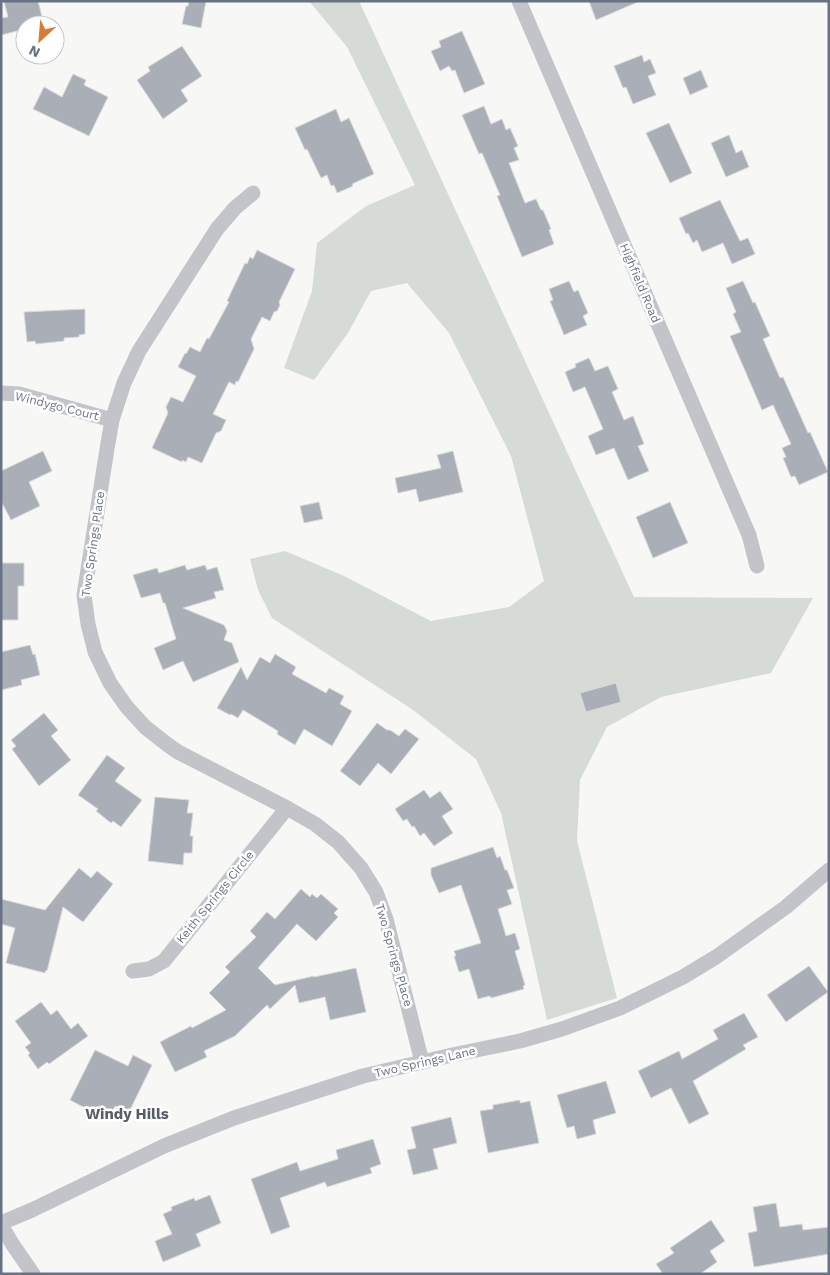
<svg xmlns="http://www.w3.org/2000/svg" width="830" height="1275" viewBox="0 0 830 1275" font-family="'Work Sans',sans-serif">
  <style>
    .green { fill: #d6dcd5 }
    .building { fill: #aaaeb7; stroke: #d9d9d8 }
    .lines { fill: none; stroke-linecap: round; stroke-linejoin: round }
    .street { stroke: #c2c4c9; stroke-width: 15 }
    .labels { text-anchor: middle; stroke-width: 5; stroke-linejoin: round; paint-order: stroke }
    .street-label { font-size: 12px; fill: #697284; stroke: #fff }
    .quarter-label { font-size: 15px; font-weight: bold; fill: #575d69; stroke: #fff }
  </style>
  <rect width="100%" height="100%" fill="#f7f8f5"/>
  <path class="green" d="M 309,1 L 359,1 L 634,597 L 813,598 L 771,673 L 661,697 L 607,727 L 580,780 L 577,841 L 617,998 L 547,1020 L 501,813 L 476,759 L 413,710 L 272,618 L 258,590 L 250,559 L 285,551 L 344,576 L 431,621 L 509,607 L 544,581 L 511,456 L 449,333 L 407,283 L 371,291 L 348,333 L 314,380 L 284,368 L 312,291 L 317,243 L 366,206 L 415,185 L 347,47 Z"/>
  <g class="building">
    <path d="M 4,1 L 38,1 L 44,25 L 25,25 L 25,29 L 1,35 L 1,18 L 8,17 Z"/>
    <path d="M 189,1 L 206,1 L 201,28 L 182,24 L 186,6 L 188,6 Z"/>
    <path d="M 589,1 L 640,1 L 596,20 Z"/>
    <path d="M 462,31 L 485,84 L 464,93 L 455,70 L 452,71 L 449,66 L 440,71 L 431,51 L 441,47 L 439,41 Z"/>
    <path d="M 182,46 L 202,76 L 181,90 L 188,101 L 163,119 L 137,80 L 150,71 L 148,67 Z"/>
    <path d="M 642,55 L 644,62 L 650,59 L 656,73 L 648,76 L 656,95 L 633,104 L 626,87 L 623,88 L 614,66 Z"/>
    <path d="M 701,70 L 708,87 L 690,95 L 683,78 Z"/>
    <path d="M 73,74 L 86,80 L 84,85 L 108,97 L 89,136 L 33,109 L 44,87 L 62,97 Z"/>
    <path d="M 484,106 L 491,124 L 502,119 L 506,130 L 510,128 L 518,146 L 514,148 L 519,160 L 509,163 L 525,203 L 536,199 L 541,210 L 543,210 L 551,229 L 549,230 L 554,244 L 522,257 L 497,196 L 500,195 L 482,153 L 479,154 L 462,115 Z"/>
    <path d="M 336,109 L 341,122 L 349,118 L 374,174 L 352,184 L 353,186 L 337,193 L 334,185 L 331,186 L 327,175 L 321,178 L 307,149 L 305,150 L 295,128 Z"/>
    <path d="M 669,123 L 692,173 L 670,183 L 646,133 Z"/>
    <path d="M 729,135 L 736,153 L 742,150 L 749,167 L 726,177 L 711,143 Z"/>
    <path d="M 720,200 L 740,241 L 748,238 L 755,254 L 732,264 L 723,243 L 702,252 L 697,240 L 693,243 L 688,233 L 686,234 L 679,218 Z"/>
    <path d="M 257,250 L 295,269 L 279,302 L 280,305 L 277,311 L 274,312 L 270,321 L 262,317 L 251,339 L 254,349 L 238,382 L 236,381 L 235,385 L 229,382 L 213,414 L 226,420 L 221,431 L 216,433 L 202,463 L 188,457 L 186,462 L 182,460 L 182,462 L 152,448 L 168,413 L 166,407 L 171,397 L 183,402 L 196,376 L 178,367 L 185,353 L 186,354 L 190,347 L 200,352 L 207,338 L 209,339 L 229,302 L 227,301 L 245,263 L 247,264 L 250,257 L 253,259 Z"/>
    <path d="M 569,281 L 574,292 L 578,290 L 588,313 L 583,316 L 587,325 L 564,335 L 550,301 L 553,300 L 549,289 Z"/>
    <path d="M 743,281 L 753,303 L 755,302 L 770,336 L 763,339 L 780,378 L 783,377 L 808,433 L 810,432 L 828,472 L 799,485 L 795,476 L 791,477 L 783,458 L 786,457 L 782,448 L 791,444 L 773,405 L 762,410 L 730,336 L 741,332 L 733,314 L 736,312 L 726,288 Z"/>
    <path d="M 85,309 L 85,334 L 79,335 L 79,337 L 64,338 L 64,341 L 36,344 L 35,341 L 27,342 L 24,312 Z"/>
    <path d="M 589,358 L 595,371 L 608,366 L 618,389 L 612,392 L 624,420 L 633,416 L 644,444 L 638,446 L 649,471 L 628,480 L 614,448 L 596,455 L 588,436 L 603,429 L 585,387 L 573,392 L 565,372 L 576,367 L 575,364 Z"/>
    <path d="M 43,451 L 52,471 L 29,482 L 40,506 L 11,520 L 1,501 L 1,471 Z"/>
    <path d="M 453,451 L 463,492 L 419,502 L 416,489 L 398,493 L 395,478 L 441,468 L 437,455 Z"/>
    <path d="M 319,502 L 323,519 L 304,523 L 300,506 Z"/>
    <path d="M 670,502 L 688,543 L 653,558 L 636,517 Z"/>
    <path d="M 1,563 L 24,563 L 24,586 L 18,586 L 18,620 L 1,620 Z"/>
    <path d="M 185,565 L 187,570 L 205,565 L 207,570 L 217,567 L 224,590 L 214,592 L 216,598 L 183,608 L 224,625 L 227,631 L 224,640 L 232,643 L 239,662 L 193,682 L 183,661 L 163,670 L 154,648 L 176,639 L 165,603 L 163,603 L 160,593 L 141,598 L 133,575 L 157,568 L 159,573 Z"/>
    <path d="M 30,645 L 33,655 L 35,654 L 40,675 L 21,680 L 22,685 L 1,690 L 1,652 Z"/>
    <path d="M 275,654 L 296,667 L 292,674 L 326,693 L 329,688 L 344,696 L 340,704 L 352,711 L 332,746 L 304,729 L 295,745 L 277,734 L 278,731 L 243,710 L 238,718 L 231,714 L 230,715 L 217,708 L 241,667 L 247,680 L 260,657 L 270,663 Z"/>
    <path d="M 616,683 L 621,702 L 586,712 L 580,693 Z"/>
    <path d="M 44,713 L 58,730 L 51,736 L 71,760 L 39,786 L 12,749 L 16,746 L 11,740 Z"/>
    <path d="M 377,723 L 387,730 L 390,730 L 399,736 L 405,729 L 419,739 L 391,774 L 378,763 L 360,786 L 340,771 Z"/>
    <path d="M 107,755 L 125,768 L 115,781 L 142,800 L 121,827 L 113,821 L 111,823 L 96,811 L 98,809 L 78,795 Z"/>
    <path d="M 424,790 L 430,798 L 440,791 L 453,809 L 442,816 L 453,833 L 434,846 L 424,833 L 420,836 L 414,826 L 412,827 L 407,819 L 403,821 L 395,809 Z"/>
    <path d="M 155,797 L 189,800 L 187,813 L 193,813 L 190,836 L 193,836 L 192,853 L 184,853 L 183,865 L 148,861 Z"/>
    <path d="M 493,847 L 497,858 L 500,856 L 505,870 L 507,870 L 514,888 L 507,890 L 512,904 L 498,909 L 506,936 L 515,933 L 520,949 L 515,951 L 525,985 L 523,986 L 524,989 L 491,998 L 490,996 L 478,999 L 469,969 L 459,972 L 454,956 L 456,956 L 454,951 L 481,943 L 461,885 L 439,893 L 431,875 L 431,868 Z"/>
    <path d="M 79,868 L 91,878 L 97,871 L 113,884 L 83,922 L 63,907 L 47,971 L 46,970 L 45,973 L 6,963 L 15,928 L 1,924 L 1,899 L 45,910 Z"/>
    <path d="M 301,889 L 310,897 L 312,894 L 317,898 L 321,894 L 338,909 L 334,913 L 338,917 L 316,941 L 297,924 L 258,968 L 275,985 L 314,976 L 314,977 L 356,968 L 366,1012 L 330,1020 L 325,997 L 299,1003 L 295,985 L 270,1009 L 267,1005 L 235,1036 L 204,1051 L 207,1057 L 175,1072 L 160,1042 L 191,1026 L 192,1028 L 226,1010 L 209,993 L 230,972 L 225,967 L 256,937 L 250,931 L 267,912 L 275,919 Z"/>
    <path d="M 809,966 L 828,992 L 786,1022 L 767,995 Z"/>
    <path d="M 41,1002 L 51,1015 L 57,1010 L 71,1029 L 78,1023 L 88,1036 L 49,1064 L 47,1062 L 38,1069 L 28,1055 L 30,1053 L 25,1047 L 31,1043 L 15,1021 Z"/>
    <path d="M 744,1013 L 758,1037 L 743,1045 L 746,1049 L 693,1081 L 709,1114 L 689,1124 L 671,1088 L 651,1098 L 638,1071 L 679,1051 L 682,1059 L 718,1039 L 713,1030 Z"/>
    <path d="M 95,1050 L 128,1066 L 133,1055 L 152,1065 L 129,1112 L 115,1106 L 110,1117 L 86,1106 L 85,1108 L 70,1100 Z"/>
    <path d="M 606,1081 L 616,1113 L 593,1120 L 596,1134 L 577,1139 L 574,1126 L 567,1128 L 557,1095 Z"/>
    <path d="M 520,1100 L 520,1103 L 530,1101 L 539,1143 L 488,1153 L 480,1111 L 493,1109 L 493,1105 Z"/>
    <path d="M 451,1117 L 457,1143 L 433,1149 L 438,1169 L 413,1175 L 407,1150 L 416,1148 L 411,1127 Z"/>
    <path d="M 373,1139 L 381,1164 L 370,1168 L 372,1173 L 327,1187 L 325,1182 L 280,1198 L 290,1227 L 271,1234 L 251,1179 L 297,1162 L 300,1171 L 338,1159 L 336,1150 Z"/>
    <path d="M 210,1195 L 221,1223 L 196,1234 L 201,1246 L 163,1262 L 155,1241 L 172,1234 L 163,1214 L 172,1210 L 171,1207 L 194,1198 L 195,1201 Z"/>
    <path d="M 776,1203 L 780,1227 L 802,1224 L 803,1230 L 829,1227 L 829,1254 L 754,1267 L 748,1233 L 757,1231 L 753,1207 Z"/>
    <path d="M 711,1220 L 725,1241 L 710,1251 L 717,1262 L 700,1274 L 663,1274 L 656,1264 L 674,1253 L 670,1248 Z"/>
  </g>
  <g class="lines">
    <g class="street">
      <path d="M 519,1 L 749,535 L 757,566"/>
      <path d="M 253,193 L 235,208 L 217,229 L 139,351 L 124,383 L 112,420 L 107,449 L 84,595 L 88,624 L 95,652 L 110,683 L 126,706 L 145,727 L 168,745 L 178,752 L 287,808 L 315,824 L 338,842 L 361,868 L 376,892 L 386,919 L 422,1062"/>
      <path d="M 1,393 L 19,394 L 112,420"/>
      <path d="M 133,971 L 149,969 L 164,961 L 287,808"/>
      <path d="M 1,1223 L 32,1210 L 164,1146 L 234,1118 L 363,1076 L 452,1055 L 520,1041 L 562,1029 L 620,1008 L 683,977 L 716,957 L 786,907 L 829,870"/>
      <path d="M 1,1225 L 13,1245 L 33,1274"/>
    </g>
  </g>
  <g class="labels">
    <g class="street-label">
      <text transform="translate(640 283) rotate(67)" y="4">Highfield Road</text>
      <text transform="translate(57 406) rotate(14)" y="4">Windygo Court</text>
      <text transform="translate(93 544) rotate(-82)" y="4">Two Springs Place</text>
      <text transform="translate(215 897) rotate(-51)" y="4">Keith Springs Circle</text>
      <text transform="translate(394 955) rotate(74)" y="4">Two Springs Place</text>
      <text transform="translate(425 1062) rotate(-13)" y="4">Two Springs Lane</text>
    </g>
    <g class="quarter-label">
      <text x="127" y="1119">Windy Hills</text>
    </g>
  </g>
  <rect width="830" height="1275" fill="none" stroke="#697284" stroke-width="5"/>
  <g transform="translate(40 40) rotate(206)"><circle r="24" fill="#ffffff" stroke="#c3c7ce"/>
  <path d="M0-4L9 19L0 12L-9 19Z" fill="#d57d38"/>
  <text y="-8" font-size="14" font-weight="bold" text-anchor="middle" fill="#697284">N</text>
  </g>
</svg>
